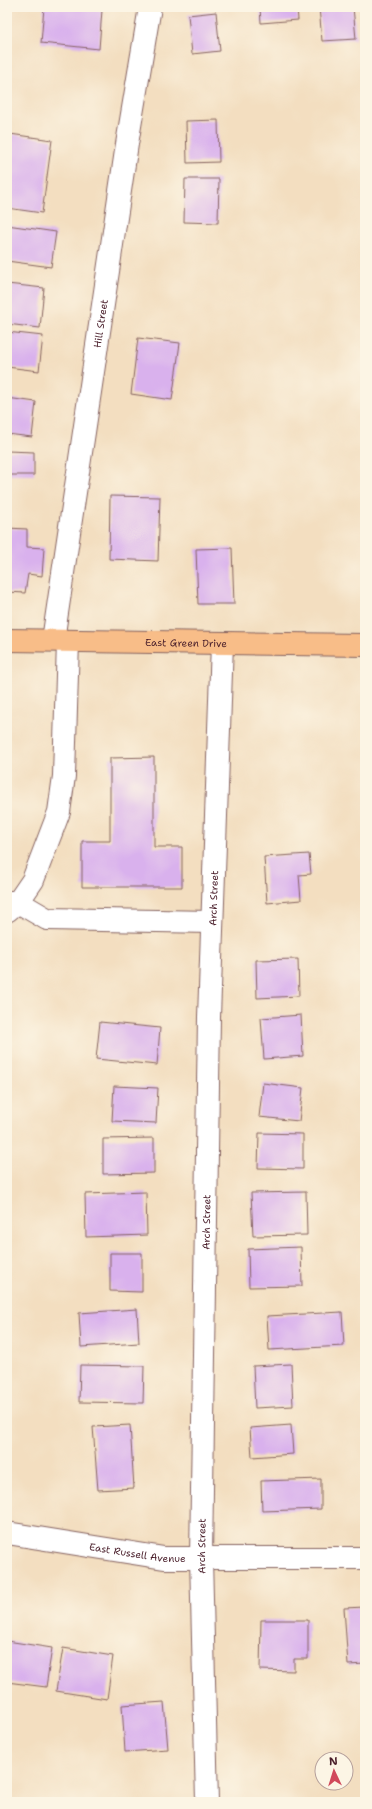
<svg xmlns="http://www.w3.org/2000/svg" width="372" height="1809" viewBox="0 0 372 1809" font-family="'Shantell Sans',sans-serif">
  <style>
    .building { fill: #d9b1ed }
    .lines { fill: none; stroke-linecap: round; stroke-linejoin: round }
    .minor-casing { stroke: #85625f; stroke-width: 24 }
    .major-casing { stroke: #85625f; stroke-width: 24 }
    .minor { stroke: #fff; stroke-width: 22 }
    .major { stroke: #f8bd88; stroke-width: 22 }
    .labels { text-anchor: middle; stroke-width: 4; stroke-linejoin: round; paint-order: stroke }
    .street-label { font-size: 10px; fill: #4a1f2b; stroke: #fcf5e5 }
  </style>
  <rect width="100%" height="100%" fill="#fcf5e5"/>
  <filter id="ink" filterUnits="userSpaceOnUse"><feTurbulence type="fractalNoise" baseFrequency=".025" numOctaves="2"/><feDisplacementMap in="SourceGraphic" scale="8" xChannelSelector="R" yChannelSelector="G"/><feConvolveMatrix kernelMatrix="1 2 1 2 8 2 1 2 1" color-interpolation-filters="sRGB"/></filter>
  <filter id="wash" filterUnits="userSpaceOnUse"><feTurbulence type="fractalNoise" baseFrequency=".012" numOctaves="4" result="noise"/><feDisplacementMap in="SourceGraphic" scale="16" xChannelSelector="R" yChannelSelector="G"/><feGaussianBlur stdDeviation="0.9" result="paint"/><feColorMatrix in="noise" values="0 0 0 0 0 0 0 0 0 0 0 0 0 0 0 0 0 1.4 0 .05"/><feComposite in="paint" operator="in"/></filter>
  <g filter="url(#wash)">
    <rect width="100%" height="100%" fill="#f3dec0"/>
    <g id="blocks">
      <g class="building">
        <path d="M 44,7 L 70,7 L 102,10 L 99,49 L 41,43 Z"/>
        <path d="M 260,7 L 297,7 L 298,20 L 261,23 Z"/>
        <path d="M 319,7 L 353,7 L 356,39 L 322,41 Z"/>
        <path d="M 216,12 L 220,51 L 192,54 L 188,15 Z"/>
        <path d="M 218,120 L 219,162 L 187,163 L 186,121 Z"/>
        <path d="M 10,134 L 52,140 L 42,213 L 7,208 L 7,152 Z"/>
        <path d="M 185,179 L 219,179 L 218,223 L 184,222 Z"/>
        <path d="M 7,225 L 56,232 L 51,267 L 7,261 Z"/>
        <path d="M 7,284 L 44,288 L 40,328 L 7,324 Z"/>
        <path d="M 7,332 L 43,336 L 39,371 L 7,367 Z"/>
        <path d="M 138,338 L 180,343 L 172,400 L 131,394 Z"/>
        <path d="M 7,398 L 36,402 L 32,437 L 7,434 Z"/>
        <path d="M 7,451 L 34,452 L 34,475 L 7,475 Z"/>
        <path d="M 110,496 L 160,497 L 158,561 L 109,559 Z"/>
        <path d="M 7,528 L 27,529 L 27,547 L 44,548 L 42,576 L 28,574 L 25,593 L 7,592 Z"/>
        <path d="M 232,548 L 234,604 L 198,604 L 196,549 Z"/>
        <path d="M 154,757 L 154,847 L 182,847 L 182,887 L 82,887 L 82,841 L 110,841 L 110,758 Z"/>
        <path d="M 309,854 L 311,874 L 299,875 L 301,900 L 267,903 L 264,857 Z"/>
        <path d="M 298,959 L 299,996 L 257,998 L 256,960 Z"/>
        <path d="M 301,1015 L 303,1056 L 264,1059 L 261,1018 Z"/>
        <path d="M 100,1022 L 160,1028 L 157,1065 L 96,1059 Z"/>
        <path d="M 263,1083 L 303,1088 L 299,1121 L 259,1117 Z"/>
        <path d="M 114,1086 L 158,1088 L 156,1123 L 112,1121 Z"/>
        <path d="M 259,1133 L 303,1134 L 303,1169 L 258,1168 Z"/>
        <path d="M 154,1138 L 154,1173 L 103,1174 L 103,1139 Z"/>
        <path d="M 146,1192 L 147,1235 L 86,1237 L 85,1194 Z"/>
        <path d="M 306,1192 L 307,1235 L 253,1236 L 251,1193 Z"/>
        <path d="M 301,1247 L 302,1286 L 249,1287 L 248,1249 Z"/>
        <path d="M 110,1253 L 142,1253 L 142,1292 L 110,1291 Z"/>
        <path d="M 137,1309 L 139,1343 L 81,1347 L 79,1313 Z"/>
        <path d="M 342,1312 L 344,1346 L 269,1350 L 267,1316 Z"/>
        <path d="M 291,1364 L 293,1406 L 255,1408 L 253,1366 Z"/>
        <path d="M 80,1365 L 144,1366 L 143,1403 L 79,1402 Z"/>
        <path d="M 130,1425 L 134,1488 L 98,1490 L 93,1427 Z"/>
        <path d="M 291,1425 L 293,1454 L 252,1457 L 250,1428 Z"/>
        <path d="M 321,1479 L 321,1509 L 262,1511 L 261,1481 Z"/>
        <path d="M 365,1607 L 365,1664 L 348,1665 L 344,1608 Z"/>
        <path d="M 261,1620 L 308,1620 L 308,1659 L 294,1659 L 294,1671 L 260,1670 Z"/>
        <path d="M 7,1641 L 52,1648 L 46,1687 L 7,1682 Z"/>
        <path d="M 63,1648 L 113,1656 L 107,1699 L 56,1691 Z"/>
        <path d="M 164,1702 L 168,1749 L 125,1752 L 122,1705 Z"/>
      </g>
    </g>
  </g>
  <g filter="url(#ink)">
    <use href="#blocks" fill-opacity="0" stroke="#85625f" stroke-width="1"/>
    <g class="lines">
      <g class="minor-casing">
        <g id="minor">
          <path id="s1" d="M 53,640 L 127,144 L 150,7"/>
          <path d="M 7,902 L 18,902 L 47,919 L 212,922"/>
          <path d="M 7,911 L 18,902 L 33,880 L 59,812 L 64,776 L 68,641"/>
          <path id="s2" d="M 7,1533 L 164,1558 L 365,1558"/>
          <path id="s3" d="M 207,1802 L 201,1558 L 209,1017 L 222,643"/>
        </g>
      </g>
      <g class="major-casing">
        <g id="major">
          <path id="s4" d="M 7,640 L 365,645"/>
        </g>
      </g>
      <use href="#minor" class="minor"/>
      <use href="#major" class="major"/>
    </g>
  </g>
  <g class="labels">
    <g class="street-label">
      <text dy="4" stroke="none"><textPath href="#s1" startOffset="320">Hill Street</textPath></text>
      <text dy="4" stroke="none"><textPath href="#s4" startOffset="179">East Green Drive</textPath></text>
      <text dy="4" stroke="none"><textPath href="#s3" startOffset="904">Arch Street</textPath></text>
      <text dy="4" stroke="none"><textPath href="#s3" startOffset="580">Arch Street</textPath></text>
      <text dy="4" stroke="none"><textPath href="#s3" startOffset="256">Arch Street</textPath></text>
      <text dy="4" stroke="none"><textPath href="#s2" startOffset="132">East Russell Avenue</textPath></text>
    </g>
  </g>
  <rect width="372" height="1809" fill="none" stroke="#fcf5e5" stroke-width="24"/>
  <g transform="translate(334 1771) rotate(356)"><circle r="19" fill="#fcf5e5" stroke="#b59f9b"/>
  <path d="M0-3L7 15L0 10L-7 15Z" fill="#d1495b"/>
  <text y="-6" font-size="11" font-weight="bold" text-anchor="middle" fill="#4a1f2b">N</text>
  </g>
</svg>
